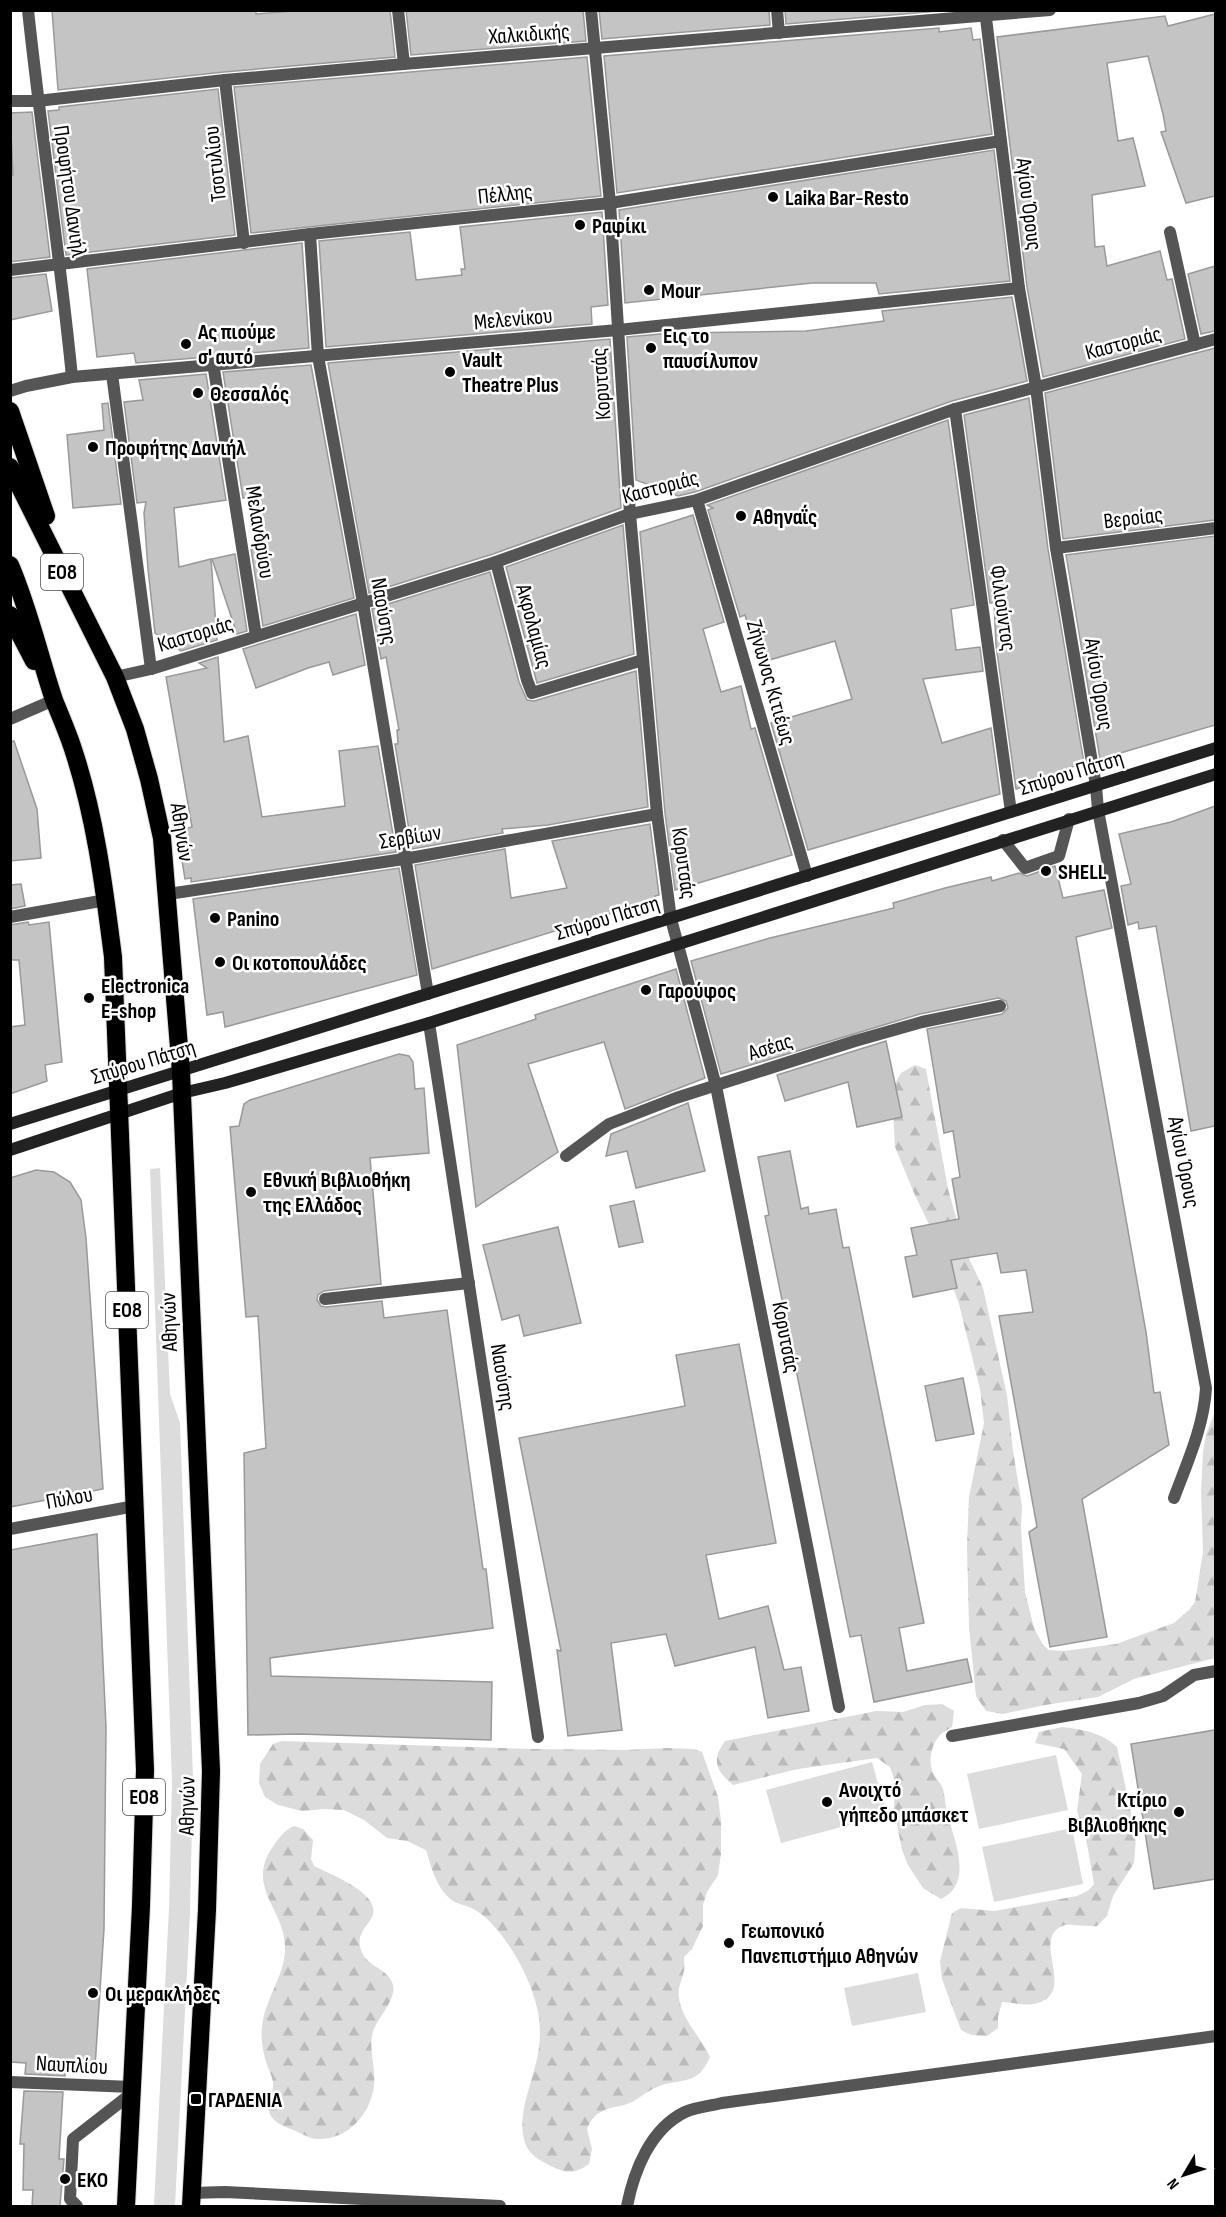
<svg xmlns="http://www.w3.org/2000/svg" width="1226" height="2217" viewBox="0 0 1226 2217" font-family="'Sofia Sans Condensed',sans-serif">
  <style>
    .grass { fill: #dcdcdc }
    .forest { fill: url(#forest-firs) }
    .building { fill: #c4c4c4; stroke: #999; stroke-width: 1.5 }
    .lines { fill: none; stroke-linecap: round; stroke-linejoin: round }
    .highway-casing { stroke: #dbdbdb; stroke-width: 20 }
    .lane { stroke: #555; stroke-width: 12 }
    .street { stroke: #555; stroke-width: 12 }
    .secondary { stroke: #222; stroke-width: 12 }
    .highway { stroke: #000; stroke-width: 18 }
    .poi-dot { fill: #000; stroke: #fff; stroke-width: 2 }
    .labels { text-anchor: middle; stroke-width: 5; stroke-linejoin: round; paint-order: stroke }
    .shield { fill: #fff; stroke: #4c4c4c; stroke-width: 1.5 }
    .shield-label { font-size: 21px; font-weight: bold; fill: #000 }
    .street-label { font-size: 22px; fill: #000; stroke: #fff }
    .poi-label { font-size: 22px; font-weight: bold; fill: #000; stroke: #fff; text-anchor: start }
  </style>
  <defs>
    <pattern id="forest-firs" width="22" height="20" patternUnits="userSpaceOnUse" patternTransform="scale(1.5)"><rect width="22" height="20" fill="#dcdcdc"/><path d="M5 1l3.5 6h-7zM16 11l3.5 6h-7z" fill="#bbb"/></pattern>
  </defs>
  <rect width="100%" height="100%" fill="#fff"/>
  <g class="grass">
    <path d="M 160,1168 L 170,1394 L 180,1423 L 193,1778 L 190,1913 L 175,2206 L 154,2206 L 169,1908 L 172,1781 L 150,1169 Z"/>
    <path d="M 1056,1755 L 1068,1810 L 979,1829 L 967,1774 Z"/>
    <path d="M 872,1762 L 887,1815 L 781,1843 L 766,1790 Z"/>
    <path d="M 1072,1828 L 1083,1884 L 994,1902 L 982,1847 Z"/>
    <path d="M 918,1973 L 926,2012 L 852,2026 L 844,1988 Z"/>
  </g>
  <g class="forest">
    <path d="M 915,1065 L 926,1069 L 948,1189 L 966,1252 L 983,1288 L 1007,1395 L 1013,1451 L 1022,1506 L 1021,1528 L 1025,1592 L 1034,1628 L 1043,1645 L 1049,1650 L 1064,1651 L 1116,1644 L 1174,1623 L 1189,1610 L 1195,1602 L 1203,1552 L 1201,1492 L 1203,1452 L 1206,1434 L 1215,1412 L 1215,1658 L 1134,1679 L 1098,1697 L 1045,1705 L 1003,1714 L 986,1711 L 976,1696 L 969,1627 L 967,1546 L 969,1497 L 984,1423 L 980,1389 L 959,1304 L 934,1235 L 914,1193 L 895,1147 L 892,1089 L 901,1073 Z"/>
    <path d="M 942,1704 L 954,1711 L 952,1727 C 948,1729 943,1732 940,1735 C 931,1745 928,1761 933,1773 C 936,1779 941,1783 943,1789 C 945,1796 945,1804 947,1812 C 953,1838 975,1883 941,1899 L 923,1888 L 908,1865 L 902,1850 L 894,1809 L 895,1782 L 890,1767 L 877,1758 L 798,1769 L 733,1785 C 716,1771 711,1760 725,1741 L 876,1711 L 903,1712 L 925,1705 Z"/>
    <path d="M 1062,1727 C 1081,1729 1103,1733 1117,1747 L 1136,1836 L 1134,1863 L 1113,1896 L 1107,1916 L 1097,1926 C 1091,1927 1069,1924 1065,1925 C 1027,1937 1081,1994 1034,2004 C 1024,2006 1011,2002 1002,2002 L 998,2017 L 998,2028 L 987,2036 L 971,2035 L 961,2030 L 942,1979 L 940,1961 L 952,1913 L 961,1908 L 994,1911 L 1077,1896 L 1089,1890 L 1094,1884 L 1087,1844 L 1077,1811 L 1082,1774 L 1064,1749 L 1035,1743 L 1039,1732 Z"/>
    <path d="M 282,1741 L 535,1749 L 625,1750 L 667,1748 L 694,1749 L 702,1752 L 718,1797 L 721,1821 L 721,1854 L 718,1875 L 707,1892 L 703,1905 L 703,1926 L 692,1949 L 684,1957 C 684,1961 685,1967 684,1971 C 682,1981 677,1988 679,1998 C 682,2020 701,2037 710,2057 C 697,2087 682,2077 657,2087 C 645,2092 636,2102 624,2105 C 606,2109 595,2110 587,2129 L 592,2149 L 589,2164 C 575,2174 566,2174 551,2166 C 541,2161 529,2155 525,2143 C 517,2118 529,2091 535,2067 C 540,2050 542,2026 537,2008 C 531,1980 512,1945 492,1924 C 487,1918 478,1911 471,1908 C 465,1905 458,1904 453,1901 C 437,1890 431,1867 426,1850 L 407,1841 L 387,1838 L 364,1820 L 344,1810 L 324,1809 L 302,1811 L 278,1805 L 265,1797 L 259,1783 L 260,1764 L 273,1744 Z"/>
    <path d="M 294,1826 L 303,1829 L 313,1840 L 311,1859 L 314,1866 C 331,1875 390,1896 369,1922 C 362,1931 357,1938 361,1950 C 366,1966 386,1968 392,1982 C 399,1998 377,2017 373,2032 C 368,2049 376,2068 374,2086 C 370,2115 347,2141 316,2139 C 308,2138 299,2132 291,2129 C 282,2126 269,2120 269,2109 C 269,2100 274,2091 273,2082 C 272,2076 269,2070 267,2065 C 262,2050 260,2035 263,2020 C 268,1995 286,1972 285,1946 C 284,1909 246,1887 272,1848 C 279,1838 283,1831 294,1826 Z"/>
  </g>
  <g class="building">
    <path d="M 52,10 L 256,10 L 256,14 L 305,10 L 390,10 L 395,57 L 224,72 L 58,90 Z"/>
    <path d="M 406,10 L 583,10 L 586,41 L 411,55 Z"/>
    <path d="M 599,10 L 769,10 L 770,25 L 602,39 Z"/>
    <path d="M 785,10 L 938,10 L 938,11 L 786,24 Z"/>
    <path d="M 1215,14 L 1215,196 L 1186,203 L 1161,132 L 1166,131 L 1163,114 L 1148,56 L 1107,63 L 1118,141 L 1133,138 L 1145,186 L 1092,195 L 1095,247 L 1104,246 L 1107,266 L 1160,251 L 1167,280 L 1172,279 L 1185,339 L 1043,377 L 1027,287 L 997,37 L 1165,16 L 1168,26 Z"/>
    <path d="M 939,28 L 939,32 L 971,28 L 973,40 L 980,39 L 992,134 L 617,193 L 604,56 Z"/>
    <path d="M 587,57 L 601,196 L 251,233 L 234,87 Z"/>
    <path d="M 218,89 L 235,235 L 66,255 L 48,111 L 59,110 L 59,107 Z"/>
    <path d="M 32,112 L 50,257 L 10,262 L 10,176 L 13,175 L 10,113 Z"/>
    <path d="M 994,150 L 1010,281 L 879,294 L 876,283 L 812,283 L 625,303 L 619,210 Z"/>
    <path d="M 602,212 L 608,305 L 591,307 L 592,324 L 326,347 L 319,241 L 410,232 L 416,280 L 462,275 L 461,269 L 465,269 L 460,227 Z"/>
    <path d="M 302,243 L 309,348 L 217,356 L 212,355 L 207,357 L 136,363 L 134,353 L 97,357 L 87,269 Z"/>
    <path d="M 1215,266 L 1215,331 L 1201,334 L 1188,274 Z"/>
    <path d="M 46,274 L 52,311 L 10,320 L 10,278 Z"/>
    <path d="M 1012,297 L 1027,381 L 952,401 L 695,492 L 678,496 L 636,480 L 627,337 L 672,333 L 806,331 L 884,321 L 882,311 Z"/>
    <path d="M 610,339 L 621,508 L 493,554 L 369,593 L 328,363 Z"/>
    <path d="M 1215,348 L 1215,520 L 1063,539 L 1045,393 Z"/>
    <path d="M 311,365 L 354,598 L 263,626 L 251,549 L 258,548 L 257,539 L 259,539 L 252,496 L 243,498 L 223,372 Z"/>
    <path d="M 206,374 L 226,500 L 174,508 L 179,567 L 211,559 L 217,640 L 181,651 L 155,633 L 148,569 L 144,513 L 146,502 L 137,503 L 124,402 L 143,400 L 139,380 Z"/>
    <path d="M 1029,398 L 1048,549 L 1084,763 L 1069,768 L 1069,773 L 1016,789 L 996,645 L 994,603 L 990,603 L 964,415 Z"/>
    <path d="M 108,403 L 121,504 L 73,508 L 67,435 L 104,430 L 102,404 Z"/>
    <path d="M 948,420 L 974,605 L 951,609 L 956,650 L 980,647 L 983,671 L 923,679 L 942,743 L 991,728 L 1000,794 L 808,850 L 771,723 L 852,699 L 835,641 L 759,663 L 745,615 L 740,617 L 708,510 L 713,508 L 707,505 Z"/>
    <path d="M 693,515 L 724,622 L 703,629 L 721,692 L 741,686 L 751,729 L 755,728 L 792,855 L 675,890 L 665,813 L 640,532 Z"/>
    <path d="M 623,525 L 634,654 L 537,683 L 506,567 Z"/>
    <path d="M 1215,536 L 1215,725 L 1100,759 L 1066,555 Z"/>
    <path d="M 235,554 L 247,631 L 237,634 L 212,559 Z"/>
    <path d="M 490,572 L 519,682 L 527,700 L 534,701 L 636,671 L 648,807 L 548,825 L 502,829 L 503,833 L 412,849 L 395,744 L 398,744 L 397,730 L 399,730 L 386,657 L 381,659 L 372,609 Z"/>
    <path d="M 356,614 L 365,665 L 333,675 L 329,662 L 308,668 L 256,688 L 243,649 Z"/>
    <path d="M 218,657 L 224,742 L 248,736 L 262,817 L 345,806 L 339,751 L 378,746 L 396,852 L 191,882 L 191,878 L 185,879 L 177,830 L 192,827 L 166,677 L 207,668 L 199,663 Z"/>
    <path d="M 14,741 L 37,809 L 41,858 L 10,861 L 10,742 Z"/>
    <path d="M 1215,806 L 1215,1126 L 1191,1131 L 1156,926 L 1139,929 L 1138,922 L 1128,925 L 1121,886 L 1131,884 L 1119,834 L 1171,822 Z"/>
    <path d="M 650,824 L 659,895 L 655,896 L 655,900 L 432,969 L 415,865 L 505,849 L 511,898 L 567,888 L 552,841 Z"/>
    <path d="M 1055,866 L 1063,898 L 1104,890 L 1112,928 L 1076,937 L 1146,1332 L 1154,1393 L 1160,1392 L 1169,1445 L 1082,1499 L 1107,1637 L 1050,1647 L 1029,1532 L 1037,1527 L 999,1316 L 1033,1312 L 1026,1270 L 1001,1273 L 997,1253 L 951,1260 L 957,1288 L 913,1297 L 905,1257 L 917,1255 L 911,1228 L 959,1219 L 952,1179 L 960,1177 L 953,1131 L 944,1133 L 927,1029 L 1002,1014 L 1008,1008 L 1006,1001 L 998,998 L 920,1014 L 721,1074 L 691,961 L 770,938 L 894,908 L 893,903 L 945,888 L 991,877 L 992,881 L 1019,873 L 1027,876 Z"/>
    <path d="M 399,868 L 417,975 L 225,1027 L 223,1012 L 207,1015 L 193,899 Z"/>
    <path d="M 21,884 L 25,906 L 10,909 L 10,885 Z"/>
    <path d="M 28,922 L 29,925 L 49,922 L 62,1062 L 45,1065 L 47,1081 L 10,1094 L 10,1027 L 25,1025 L 19,960 L 10,960 L 10,925 Z"/>
    <path d="M 676,969 L 705,1078 L 625,1109 L 604,1042 L 528,1064 L 558,1152 L 476,1207 L 457,1045 L 536,1019 L 535,1015 Z"/>
    <path d="M 886,1041 L 902,1117 L 857,1127 L 848,1082 L 785,1101 L 777,1075 Z"/>
    <path d="M 399,1054 L 409,1056 L 413,1062 L 415,1089 L 424,1088 L 429,1153 L 370,1158 L 381,1284 L 324,1291 L 318,1295 L 317,1300 L 321,1306 L 326,1307 L 382,1301 L 384,1318 L 447,1310 L 483,1569 L 486,1569 L 493,1628 L 270,1658 L 271,1676 L 492,1682 L 491,1740 L 299,1734 L 248,1735 L 244,1453 L 266,1448 L 258,1316 L 246,1317 L 230,1127 L 239,1126 L 244,1104 L 250,1100 Z"/>
    <path d="M 688,1103 L 705,1171 L 636,1188 L 627,1151 L 606,1156 L 611,1134 Z"/>
    <path d="M 790,1151 L 801,1209 L 808,1207 L 809,1214 L 836,1209 L 843,1248 L 849,1247 L 924,1623 L 899,1628 L 907,1671 L 967,1659 L 972,1682 L 874,1702 L 861,1635 L 850,1637 L 765,1216 L 769,1215 L 758,1157 Z"/>
    <path d="M 36,1170 L 54,1172 L 70,1182 L 81,1200 L 86,1238 L 103,1489 L 10,1507 L 10,1178 Z"/>
    <path d="M 634,1201 L 643,1242 L 619,1247 L 610,1206 Z"/>
    <path d="M 558,1227 L 581,1323 L 524,1336 L 519,1315 L 502,1320 L 483,1245 Z"/>
    <path d="M 739,1344 L 776,1543 L 706,1555 L 719,1619 L 768,1606 L 784,1670 L 801,1667 L 809,1711 L 768,1718 L 755,1647 L 675,1666 L 666,1634 L 611,1643 L 622,1730 L 568,1736 L 557,1650 L 561,1651 L 519,1438 L 685,1406 L 676,1355 Z"/>
    <path d="M 963,1378 L 974,1434 L 936,1441 L 925,1386 Z"/>
    <path d="M 97,1534 L 106,1727 L 104,1929 L 95,2067 L 65,2066 L 65,2076 L 25,2074 L 26,2063 L 10,2062 L 10,1550 Z"/>
    <path d="M 1215,1730 L 1215,1879 L 1154,1889 L 1131,1744 Z"/>
    <path d="M 24,2091 L 63,2092 L 59,2159 L 64,2159 L 60,2206 L 32,2206 L 33,2190 L 23,2190 L 24,2144 L 20,2144 Z"/>
  </g>
  <g class="lines">
    <g class="highway-casing">
      <g id="highway">
        <path d="M 10,411 L 46,516"/>
        <path d="M 10,467 L 115,677 L 135,729 L 149,779 L 162,838 L 181,1072 L 211,1771 L 207,1910 L 191,2206"/>
        <path d="M 10,565 C 29,609 39,655 54,700 C 60,715 67,731 72,746 C 95,814 104,886 113,957 L 145,1770 L 141,1906 L 126,2206"/>
        <path d="M 10,615 L 34,661"/>
      </g>
    </g>
    <g class="lane">
      <path d="M 1170,232 L 1195,345"/>
      <path d="M 955,409 L 1011,812"/>
      <path d="M 697,500 L 807,876"/>
      <path d="M 1003,840 L 1025,868 L 1059,856 L 1069,819"/>
      <path d="M 325,1299 L 469,1283"/>
      <path d="M 952,1736 L 1139,1703 L 1163,1696 L 1194,1675 L 1216,1671"/>
      <path d="M 192,2193 L 225,2192 L 500,2206"/>
      <path d="M 77,2206 L 70,2199 L 73,2139 L 132,2093"/>
      <path d="M 627,2206 C 634,2171 650,2129 685,2112 C 696,2107 710,2106 722,2103 L 1216,2036"/>
    </g>
    <g class="street">
      <path d="M 28,10 C 41,133 60,254 72,377"/>
      <path d="M 398,10 L 404,64"/>
      <path d="M 591,10 L 610,203 L 630,514 L 657,814 L 671,919 L 716,1086 L 839,1707"/>
      <path d="M 777,10 L 779,33"/>
      <path d="M 985,10 L 1019,288 L 1036,387 L 1056,548 L 1096,786 L 1098,810 L 1206,1388 C 1204,1426 1187,1463 1174,1498"/>
      <path d="M 225,80 L 244,243"/>
      <path d="M 10,101 L 37,101 L 225,80 L 404,64 L 1050,10"/>
      <path d="M 310,234 L 318,356 L 363,603 L 428,994"/>
      <path d="M 10,270 L 310,234 L 610,203 L 1001,141"/>
      <path d="M 213,363 L 256,636"/>
      <path d="M 112,374 L 151,669"/>
      <path d="M 10,391 L 26,386 L 72,377 L 618,330 L 1019,288"/>
      <path d="M 1056,548 L 1216,528"/>
      <path d="M 496,562 L 527,680 L 532,693 L 643,660"/>
      <path d="M 115,677 L 151,669 L 496,562 L 630,514 L 697,500 L 955,409 L 1216,339"/>
      <path d="M 10,719 L 54,700"/>
      <path d="M 168,894 L 404,859 L 657,814"/>
      <path d="M 10,917 L 106,900"/>
      <path d="M 429,1023 L 538,1737"/>
      <path d="M 566,1156 L 609,1124 L 676,1098 L 855,1041 L 922,1022 L 1000,1006"/>
      <path d="M 10,1529 L 135,1506"/>
      <path d="M 10,2082 L 132,2087"/>
    </g>
    <g class="secondary">
      <path d="M 10,1124 L 1216,748"/>
      <path d="M 10,1150 L 182,1093 L 225,1083 L 429,1023 L 1216,774"/>
    </g>
    <use href="#highway" class="highway"/>
  </g>
  <g class="poi-dot">
    <circle cx="773" cy="197" r="6"/>
    <circle cx="580" cy="225" r="6"/>
    <circle cx="649" cy="290" r="6"/>
    <circle cx="186" cy="344" r="6"/>
    <circle cx="651" cy="348" r="6"/>
    <circle cx="450" cy="372" r="6"/>
    <circle cx="198" cy="393" r="6"/>
    <circle cx="93" cy="447" r="6"/>
    <circle cx="741" cy="516" r="6"/>
    <circle cx="1046" cy="871" r="6"/>
    <circle cx="215" cy="918" r="6"/>
    <circle cx="220" cy="962" r="6"/>
    <circle cx="646" cy="990" r="6"/>
    <circle cx="89" cy="998" r="6"/>
    <circle cx="251" cy="1192" r="6"/>
    <circle cx="827" cy="1802" r="6"/>
    <circle cx="1179" cy="1812" r="6"/>
    <circle cx="729" cy="1943" r="6"/>
    <circle cx="93" cy="1993" r="6"/>
    <rect x="190" y="2093" width="12" height="12" rx="3"/>
    <circle cx="65" cy="2179" r="6"/>
  </g>
  <g class="labels">
    <g class="shield">
      <rect x="41" y="554" width="42" height="36" rx="4.5"/>
      <rect x="106" y="1292" width="42" height="36" rx="4.5"/>
      <rect x="123" y="1779" width="42" height="36" rx="4.5"/>
    </g>
    <g class="shield-label">
      <text x="62" y="579">ΕΟ8</text>
      <text x="127" y="1317">ΕΟ8</text>
      <text x="144" y="1804">ΕΟ8</text>
    </g>
    <g class="street-label">
      <text transform="translate(529 33) rotate(-4)" y="8">Χαλκιδικής</text>
      <text transform="translate(214 164) rotate(-96)" y="8">Τσοτυλίου</text>
      <text transform="translate(71 191) rotate(82)" y="8">Προφήτου Δανιήλ</text>
      <text transform="translate(505 193) rotate(-6)" y="8">Πέλλης</text>
      <text transform="translate(1030 204) rotate(83)" y="8">Αγίου Όρους</text>
      <text transform="translate(513 318) rotate(-5)" y="8">Μελενίκου</text>
      <text transform="translate(1123 342) rotate(-15)" y="8">Καστοριάς</text>
      <text transform="translate(600 384) rotate(-94)" y="8">Κορυτσάς</text>
      <text transform="translate(660 486) rotate(-15)" y="8">Καστοριάς</text>
      <text transform="translate(1133 517) rotate(-7)" y="8">Βεροίας</text>
      <text transform="translate(261 532) rotate(81)" y="8">Μελανδρύου</text>
      <text transform="translate(1004 608) rotate(82)" y="8">Φιλιούντος</text>
      <text transform="translate(385 611) rotate(80)" y="8">Ναούσης</text>
      <text transform="translate(535 626) rotate(75)" y="8">Ακρολαμίας</text>
      <text transform="translate(195 633) rotate(-17)" y="8">Καστοριάς</text>
      <text transform="translate(772 682) rotate(74)" y="8">Ζήνωνος Κιτιέως</text>
      <text transform="translate(1100 684) rotate(81)" y="8">Αγίου Όρους</text>
      <text transform="translate(1071 772) rotate(-17)" y="8">Σπύρου Πάτση</text>
      <text transform="translate(183 832) rotate(81)" y="8">Αθηνών</text>
      <text transform="translate(410 836) rotate(-9)" y="8">Σερβίων</text>
      <text transform="translate(685 863) rotate(82)" y="8">Κορυτσάς</text>
      <text transform="translate(607 917) rotate(-17)" y="8">Σπύρου Πάτση</text>
      <text transform="translate(770 1046) rotate(-18)" y="8">Ασέας</text>
      <text transform="translate(143 1061) rotate(-17)" y="8">Σπύρου Πάτση</text>
      <text transform="translate(1185 1162) rotate(79)" y="8">Αγίου Όρους</text>
      <text transform="translate(168 1322) rotate(-92)" y="8">Αθηνών</text>
      <text transform="translate(787 1337) rotate(79)" y="8">Κορυτσάς</text>
      <text transform="translate(504 1377) rotate(81)" y="8">Ναούσης</text>
      <text transform="translate(69 1497) rotate(-10)" y="8">Πύλου</text>
      <text transform="translate(186 1806) rotate(-89)" y="8">Αθηνών</text>
      <text transform="translate(72 2064) rotate(3)" y="8">Ναυπλίου</text>
    </g>
    <g class="poi-label">
      <text x="785" y="205">Laika Bar-Resto</text>
      <text x="592" y="233">Ραφίκι</text>
      <text x="661" y="298">Mour</text>
      <text x="198" y="339">Ας πιούμε<tspan x="198" dy="25">σ' αυτό</tspan></text>
      <text x="663" y="343">Εις το<tspan x="663" dy="25">παυσίλυπον</tspan></text>
      <text x="462" y="367">Vault<tspan x="462" dy="25">Theatre Plus</tspan></text>
      <text x="210" y="401">Θεσσαλός</text>
      <text x="105" y="455">Προφήτης Δανιήλ</text>
      <text x="753" y="524">Αθηναΐς</text>
      <text x="1058" y="879">SHELL</text>
      <text x="227" y="926">Panino</text>
      <text x="232" y="970">Οι κοτοπουλάδες</text>
      <text x="101" y="993">Electronica<tspan x="101" dy="25">E-shop</tspan></text>
      <text x="658" y="998">Γαρούφος</text>
      <text x="263" y="1187">Εθνική Βιβλιοθήκη<tspan x="263" dy="25">της Ελλάδος</tspan></text>
      <text x="839" y="1797">Ανοιχτό<tspan x="839" dy="25">γήπεδο μπάσκετ</tspan></text>
      <text x="1167" y="1807" text-anchor="end">Κτίριο<tspan x="1167" dy="25">Βιβλιοθήκης</tspan></text>
      <text x="741" y="1938">Γεωπονικό<tspan x="741" dy="25">Πανεπιστήμιο Αθηνών</tspan></text>
      <text x="105" y="2001">Οι μερακλήδες</text>
      <text x="208" y="2107">ΓΑΡΔΕΝΙΑ</text>
      <text x="77" y="2187">EKO</text>
    </g>
  </g>
  <rect width="1226" height="2217" fill="none" stroke="#000000" stroke-width="24"/>
  <g transform="translate(1184 2175) rotate(231)" stroke="#ffffff" stroke-width="4.5" paint-order="stroke">
  <path d="M0-4.5L10 22L0 15L-10 22Z" fill="#000000"/>
  <text y="-9" font-size="16" font-weight="bold" text-anchor="middle" fill="#000000">N</text>
  </g>
</svg>
